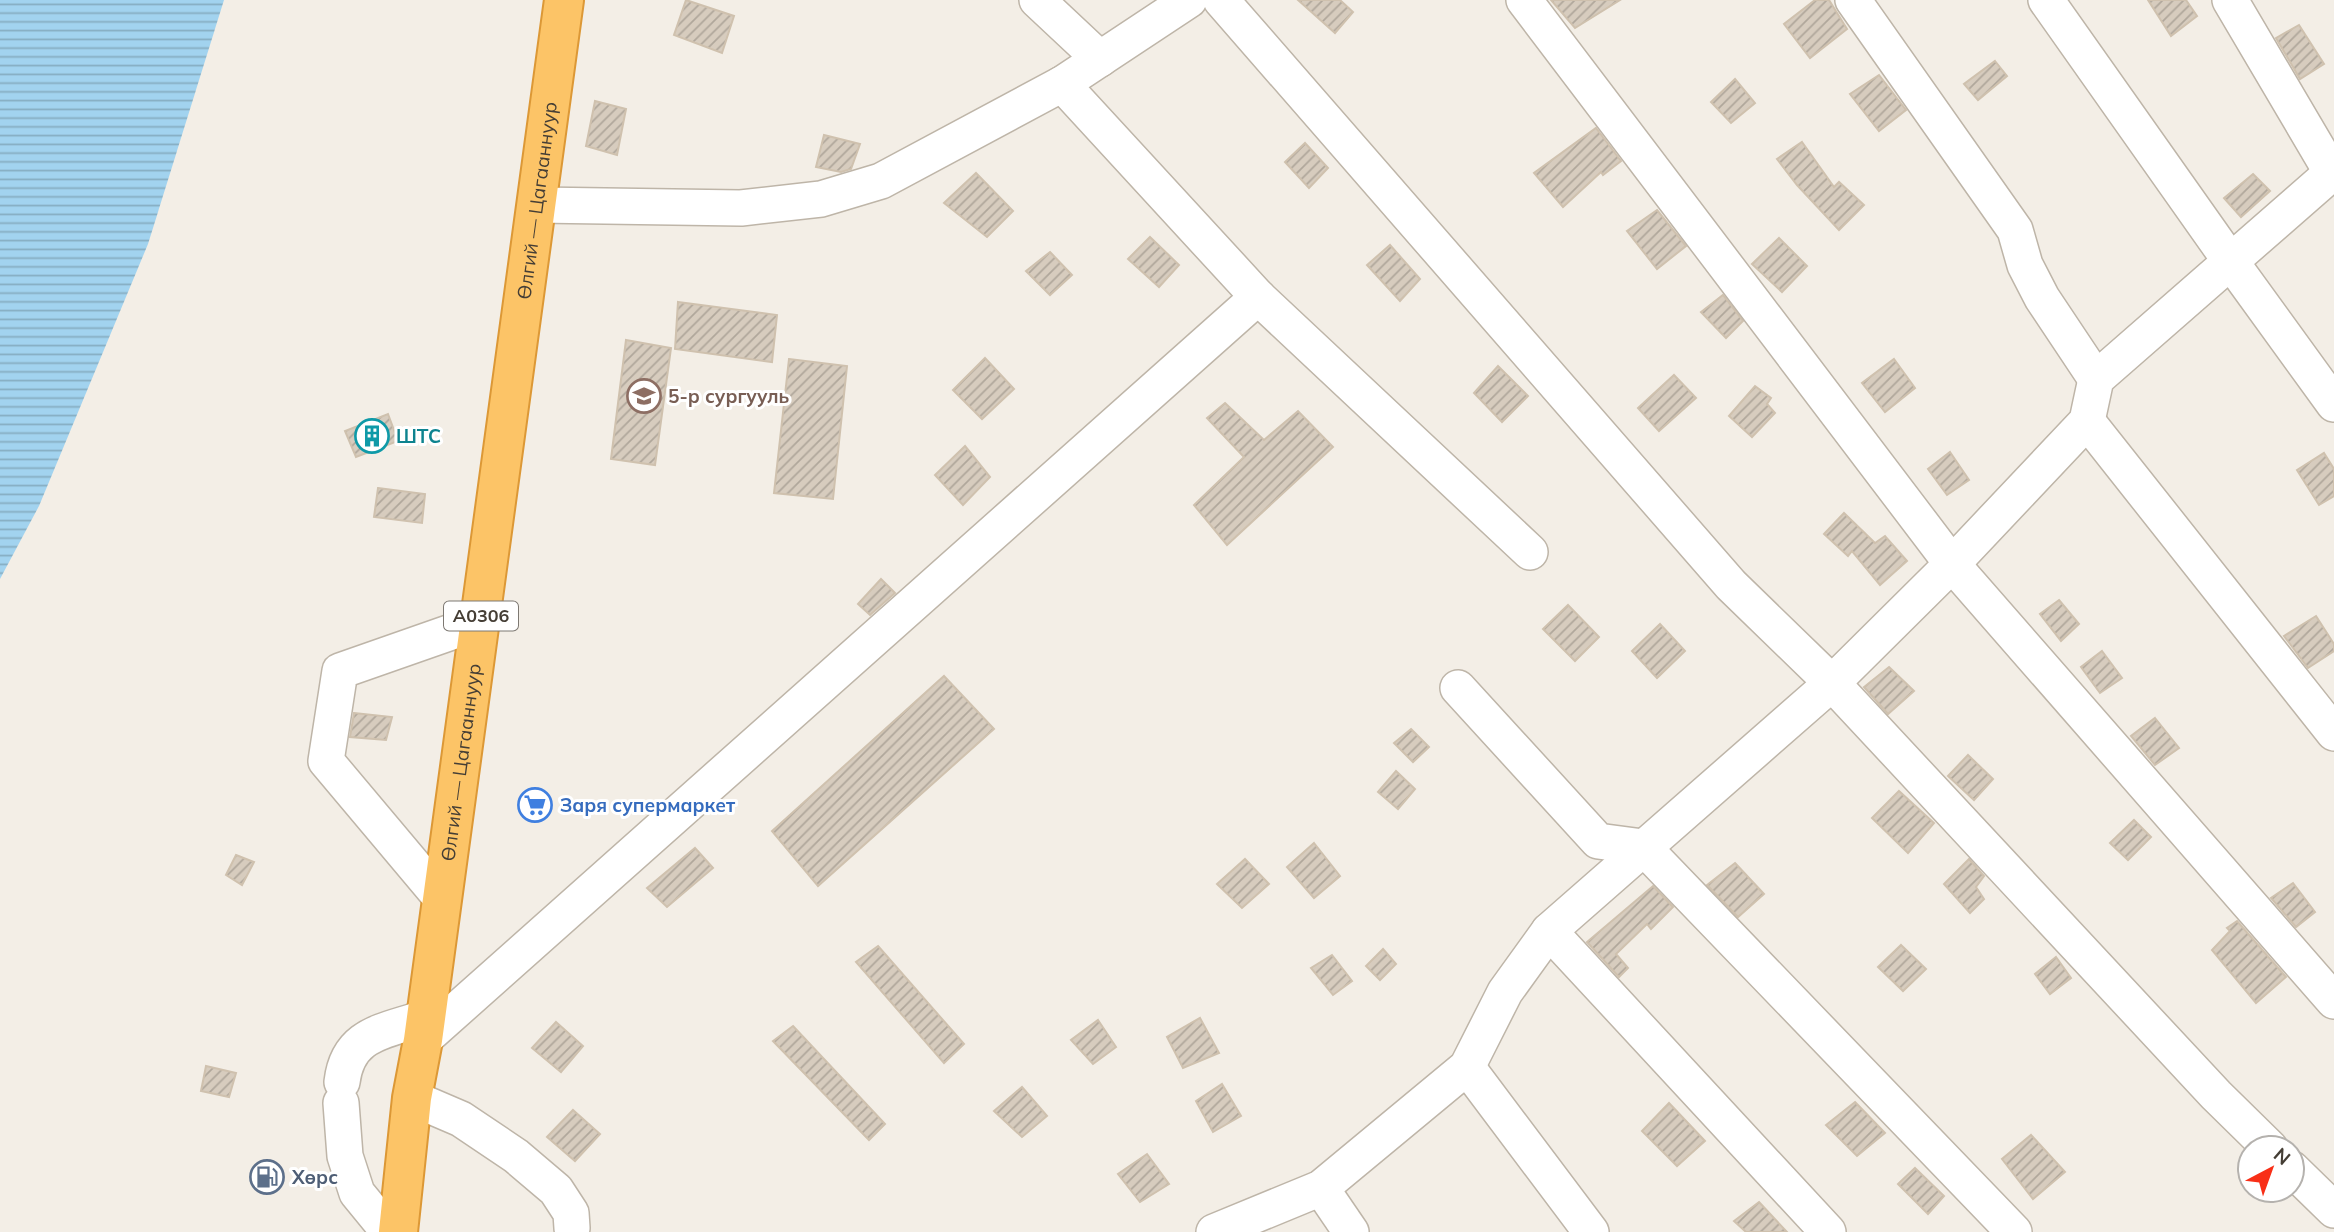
<svg xmlns="http://www.w3.org/2000/svg" width="2334" height="1232" viewBox="0 0 2334 1232" font-family="Mulish,sans-serif">
  <style>
    .water { fill: url(#water-rules) }
    .building { fill: url(#building-hatch); stroke: #cfc1ae; stroke-width: 2 }
    .lines { fill: none; stroke-linecap: round; stroke-linejoin: round }
    .minor-casing { stroke: #beb5a8; stroke-width: 38 }
    .highway-casing { stroke: #dc9836; stroke-width: 42 }
    .minor { stroke: #fff; stroke-width: 35 }
    .highway { stroke: #fcc467; stroke-width: 38 }
    .labels { text-anchor: middle; stroke-width: 6; stroke-linejoin: round; paint-order: stroke }
    .shield { fill: #fff; stroke: #7d7872; stroke-width: 2 }
    .shield-label { font-size: 18px; font-weight: bold; fill: #453e35 }
    .street-label { font-size: 19px; fill: #453e35; stroke: #fff }
    .education-label { font-size: 19px; font-weight: bold; fill: #785e54; stroke: #fff; text-anchor: start }
    .culture-label { font-size: 19px; font-weight: bold; fill: #0d838f; stroke: #fff; text-anchor: start }
    .shop-label { font-size: 19px; font-weight: bold; fill: #366cbe; stroke: #fff; text-anchor: start }
    .service-label { font-size: 19px; font-weight: bold; fill: #4e5e75; stroke: #fff; text-anchor: start }
  </style>
  <defs>
    <pattern id="water-rules" width="6" height="5" patternUnits="userSpaceOnUse" patternTransform="scale(1.75)"><rect width="6" height="5" fill="#a2d3ef"/><path d="M0 2.5h6" fill="none" stroke="#86adc2"/></pattern>
    <pattern id="building-hatch" width="6" height="6" patternUnits="userSpaceOnUse" patternTransform="scale(1.75)"><rect width="6" height="6" fill="#d7ccbe"/><path d="M-1 1l2-2M0 6l6-6M5 7l2-2" fill="none" stroke="#b0a79b"/></pattern>
  </defs>
  <rect width="100%" height="100%" fill="#f3eee6"/>
  <path class="water" d="M 0,0 L 224,0 L 148,244 L 39,506 L 0,579 Z"/>
  <g class="building">
    <path d="M 686,0 L 734,16 L 722,53 L 674,35 Z"/>
    <path d="M 1298,0 L 1340,0 L 1353,12 L 1335,33 Z"/>
    <path d="M 1551,0 L 1620,0 L 1575,28 Z"/>
    <path d="M 1815,0 L 1829,0 L 1847,29 L 1810,58 L 1784,24 Z"/>
    <path d="M 2148,0 L 2186,0 L 2197,16 L 2171,36 Z"/>
    <path d="M 2299,25 L 2324,64 L 2300,79 L 2276,38 Z"/>
    <path d="M 1995,61 L 2007,76 L 1978,100 L 1964,84 Z"/>
    <path d="M 1879,75 L 1906,110 L 1879,131 L 1850,94 Z"/>
    <path d="M 1735,79 L 1755,103 L 1731,123 L 1711,102 Z"/>
    <path d="M 595,101 L 626,109 L 617,155 L 586,146 Z"/>
    <path d="M 1596,128 L 1621,161 L 1603,175 L 1601,172 L 1563,207 L 1534,173 Z"/>
    <path d="M 824,135 L 860,144 L 851,169 L 841,172 L 816,167 Z"/>
    <path d="M 1802,142 L 1834,187 L 1839,182 L 1864,205 L 1839,230 L 1797,185 L 1777,159 Z"/>
    <path d="M 1305,143 L 1328,168 L 1309,188 L 1285,162 Z"/>
    <path d="M 976,173 L 1013,211 L 987,237 L 944,203 Z"/>
    <path d="M 2253,174 L 2270,191 L 2241,217 L 2224,198 Z"/>
    <path d="M 1657,210 L 1686,246 L 1657,269 L 1627,231 Z"/>
    <path d="M 1150,237 L 1179,265 L 1159,287 L 1128,259 Z"/>
    <path d="M 1779,238 L 1807,266 L 1782,292 L 1752,264 Z"/>
    <path d="M 1390,245 L 1420,279 L 1400,301 L 1367,265 Z"/>
    <path d="M 1050,252 L 1072,275 L 1050,295 L 1026,271 Z"/>
    <path d="M 1723,295 L 1743,321 L 1726,338 L 1701,312 Z"/>
    <path d="M 678,302 L 777,315 L 772,362 L 675,349 Z"/>
    <path d="M 626,340 L 671,348 L 655,465 L 611,459 Z"/>
    <path d="M 985,358 L 1014,389 L 982,419 L 953,390 Z"/>
    <path d="M 789,359 L 847,366 L 833,499 L 774,493 Z"/>
    <path d="M 1894,359 L 1915,388 L 1885,412 L 1862,383 Z"/>
    <path d="M 1498,366 L 1528,396 L 1502,422 L 1474,393 Z"/>
    <path d="M 1674,375 L 1696,398 L 1659,431 L 1638,408 Z"/>
    <path d="M 1755,386 L 1771,398 L 1767,404 L 1775,413 L 1752,437 L 1729,416 Z"/>
    <path d="M 1225,403 L 1264,440 L 1298,411 L 1333,447 L 1227,545 L 1194,505 L 1244,457 L 1207,418 Z"/>
    <path d="M 388,414 L 398,441 L 356,457 L 345,431 Z"/>
    <path d="M 965,446 L 990,477 L 963,505 L 935,475 Z"/>
    <path d="M 1950,452 L 1969,480 L 1947,495 L 1928,469 Z"/>
    <path d="M 2324,453 L 2334,469 L 2334,496 L 2319,505 L 2297,470 Z"/>
    <path d="M 378,488 L 425,494 L 422,523 L 374,517 Z"/>
    <path d="M 1844,513 L 1875,543 L 1885,536 L 1907,561 L 1880,585 L 1852,551 L 1848,556 L 1824,534 Z"/>
    <path d="M 881,579 L 895,593 L 870,615 L 858,604 Z"/>
    <path d="M 2059,600 L 2079,624 L 2061,641 L 2040,614 Z"/>
    <path d="M 1568,605 L 1599,637 L 1575,661 L 1543,629 Z"/>
    <path d="M 2316,616 L 2334,644 L 2334,651 L 2308,668 L 2284,636 Z"/>
    <path d="M 1660,624 L 1685,651 L 1657,678 L 1632,651 Z"/>
    <path d="M 2102,651 L 2122,678 L 2100,693 L 2081,667 Z"/>
    <path d="M 1889,667 L 1914,691 L 1888,714 L 1864,687 Z"/>
    <path d="M 944,676 L 994,729 L 818,886 L 772,831 Z"/>
    <path d="M 354,713 L 392,717 L 386,740 L 350,737 Z"/>
    <path d="M 2155,718 L 2179,748 L 2155,765 L 2131,736 Z"/>
    <path d="M 1411,729 L 1429,747 L 1413,762 L 1394,743 Z"/>
    <path d="M 1968,755 L 1993,779 L 1974,800 L 1948,776 Z"/>
    <path d="M 1396,771 L 1415,789 L 1398,809 L 1378,792 Z"/>
    <path d="M 1899,791 L 1934,823 L 1908,853 L 1872,818 Z"/>
    <path d="M 2134,820 L 2151,837 L 2128,860 L 2110,843 Z"/>
    <path d="M 1314,843 L 1340,876 L 1314,898 L 1287,867 Z"/>
    <path d="M 695,848 L 713,868 L 667,907 L 647,888 Z"/>
    <path d="M 236,855 L 254,862 L 242,885 L 226,875 Z"/>
    <path d="M 1245,859 L 1269,884 L 1242,908 L 1217,884 Z"/>
    <path d="M 1969,859 L 1984,876 L 1976,887 L 1984,899 L 1970,913 L 1944,884 Z"/>
    <path d="M 1735,863 L 1764,894 L 1738,917 L 1707,885 Z"/>
    <path d="M 2293,883 L 2315,912 L 2296,927 L 2271,898 Z"/>
    <path d="M 1653,886 L 1673,907 L 1651,929 L 1647,924 L 1616,954 L 1628,968 L 1619,977 L 1587,942 Z"/>
    <path d="M 2237,921 L 2286,977 L 2256,1003 L 2212,950 L 2230,931 L 2227,928 Z"/>
    <path d="M 1901,945 L 1926,969 L 1903,991 L 1878,967 Z"/>
    <path d="M 878,946 L 964,1044 L 944,1063 L 856,962 Z"/>
    <path d="M 1383,949 L 1396,964 L 1380,980 L 1366,966 Z"/>
    <path d="M 1332,955 L 1352,981 L 1333,995 L 1311,968 Z"/>
    <path d="M 2056,957 L 2071,978 L 2050,994 L 2035,974 Z"/>
    <path d="M 1200,1018 L 1219,1053 L 1183,1068 L 1167,1037 Z"/>
    <path d="M 1098,1020 L 1116,1047 L 1093,1064 L 1071,1040 Z"/>
    <path d="M 556,1022 L 583,1046 L 561,1072 L 532,1048 Z"/>
    <path d="M 793,1026 L 885,1124 L 869,1140 L 773,1041 Z"/>
    <path d="M 206,1066 L 236,1073 L 229,1097 L 201,1091 Z"/>
    <path d="M 1222,1084 L 1241,1116 L 1213,1132 L 1196,1101 Z"/>
    <path d="M 1022,1087 L 1047,1116 L 1022,1137 L 994,1111 Z"/>
    <path d="M 1855,1102 L 1885,1133 L 1857,1156 L 1826,1125 Z"/>
    <path d="M 1669,1103 L 1705,1141 L 1677,1166 L 1642,1131 Z"/>
    <path d="M 573,1110 L 600,1134 L 575,1161 L 547,1137 Z"/>
    <path d="M 2031,1135 L 2065,1172 L 2033,1199 L 2002,1159 Z"/>
    <path d="M 1147,1154 L 1169,1184 L 1140,1202 L 1118,1174 Z"/>
    <path d="M 1915,1168 L 1944,1196 L 1928,1214 L 1898,1184 Z"/>
    <path d="M 1759,1202 L 1787,1232 L 1746,1232 L 1734,1221 Z"/>
  </g>
  <g class="lines">
    <g class="minor-casing">
      <g id="minor">
        <path d="M 1037,0 L 1100,59"/>
        <path d="M 1221,0 L 1731,585 L 1832,683 L 2216,1095 L 2270,1148"/>
        <path d="M 1524,0 L 1952,564 L 2334,1001"/>
        <path d="M 1853,0 L 2015,230 L 2025,265 L 2042,298 L 2096,379"/>
        <path d="M 2046,0 L 2231,262 L 2334,404"/>
        <path d="M 2230,0 L 2332,173"/>
        <path d="M 1062,84 L 1258,297 L 1530,552"/>
        <path d="M 537,205 L 741,208 L 821,199 L 881,181 L 1062,84 L 1189,0"/>
        <path d="M 2087,421 L 2334,733"/>
        <path d="M 1458,688 L 1598,841 L 1643,847 L 2014,1232"/>
        <path d="M 442,899 L 326,761 L 340,671 L 480,622"/>
        <path d="M 1549,931 L 1828,1232"/>
        <path d="M 423,1040 L 1258,297"/>
        <path d="M 1467,1067 L 1591,1232"/>
        <path d="M 342,1082 C 348,1032 385,1032 426,1017"/>
        <path d="M 412,1098 L 461,1119 L 516,1156 L 556,1190 L 571,1213 L 572,1228"/>
        <path d="M 341,1103 L 345,1156 L 357,1193 L 389,1232"/>
        <path d="M 2292,1169 L 2334,1210"/>
        <path d="M 1321,1188 L 1351,1232"/>
        <path d="M 1214,1232 L 1321,1188 L 1467,1067 L 1505,992 L 1549,931 L 1832,683 L 1952,564 L 2087,421 L 2096,379 L 2334,171"/>
      </g>
    </g>
    <g class="highway-casing">
      <g id="highway">
        <path id="s1" d="M 398,1232 L 412,1098 L 423,1040 L 564,0"/>
      </g>
    </g>
    <use href="#minor" class="minor"/>
    <use href="#highway" class="highway"/>
  </g>
  <defs>
    <g id="school-ring" transform="scale(1.75)"><circle r="9.5" fill="#fff" stroke="#8d6e63" stroke-width="1.5"/><path d="M0-5L7-2L0 1L-7-2ZM-4 1L0 2.5L4 1V4Q0 6-4 4Z" fill="#8d6e63"/></g>
    <g id="building-ring" transform="scale(1.75)"><circle r="9.5" fill="#fff" stroke="#0f9aa8" stroke-width="1.5"/><path d="M-4-6H4V6H1V3H-1V6H-4ZM-2.5-4.3h1.7v1.8h-1.7ZM.8-4.3h1.7v1.8H.8ZM-2.5-1h1.7V.8h-1.7ZM.8-1h1.7V.8H.8Z" fill="#0f9aa8"/></g>
    <g id="supermarket-ring" transform="scale(1.75)"><circle r="9.5" fill="#fff" stroke="#3f7fe0" stroke-width="1.5"/><path d="M-6-5.5h2.5l.6 2H6L4.5 2H-2.5L-4.4-4H-6ZM-1.5 3.2a1.3 1.3 0 1 0 .1 0ZM3 3.2a1.3 1.3 0 1 0 .1 0Z" fill="#3f7fe0"/></g>
    <g id="fuel-ring" transform="scale(1.75)"><circle r="9.5" fill="#fff" stroke="#5c6f8a" stroke-width="1.5"/><path d="M-5.5-6h7V0h2V4h1.3V-2.5L3-4.5l.8-.8L6-3V5H2.5V1h-1V6h-7ZM-4.2-4.7v3.2H.2V-4.7Z" fill="#5c6f8a"/></g>
  </defs>
  <g fill-rule="evenodd">
    <use href="#school-ring" x="644" y="396"/>
    <use href="#building-ring" x="372" y="436"/>
    <use href="#supermarket-ring" x="535" y="805"/>
    <use href="#fuel-ring" x="267" y="1177"/>
  </g>
  <g class="labels">
    <rect class="shield" x="444" y="601.5" width="74" height="29" rx="5"/>
    <g class="shield-label">
      <text x="481" y="622">A0306</text>
    </g>
    <g class="street-label">
      <text dy="7" stroke="none"><textPath href="#s1" startOffset="1041">Өлгий — Цагааннуур</textPath></text>
      <text dy="7" stroke="none"><textPath href="#s1" startOffset="474">Өлгий — Цагааннуур</textPath></text>
    </g>
    <g class="education-label">
      <text x="668" y="403">5-р сургууль</text>
    </g>
    <g class="culture-label">
      <text x="396" y="443">ШТС</text>
    </g>
    <g class="shop-label">
      <text x="560" y="812">Заря супермаркет</text>
    </g>
    <g class="service-label">
      <text x="292" y="1184">Хөрс</text>
    </g>
  </g>
  <g transform="translate(2271 1169) rotate(41)"><circle r="33" fill="#ffffff" stroke="#b5b2ae" stroke-width="2"/>
  <path d="M0-5L12 26L0 18L-12 26Z" fill="#f82f17"/>
  <text y="-10" font-size="19" font-weight="bold" text-anchor="middle" fill="#453e35">N</text>
  </g>
</svg>
